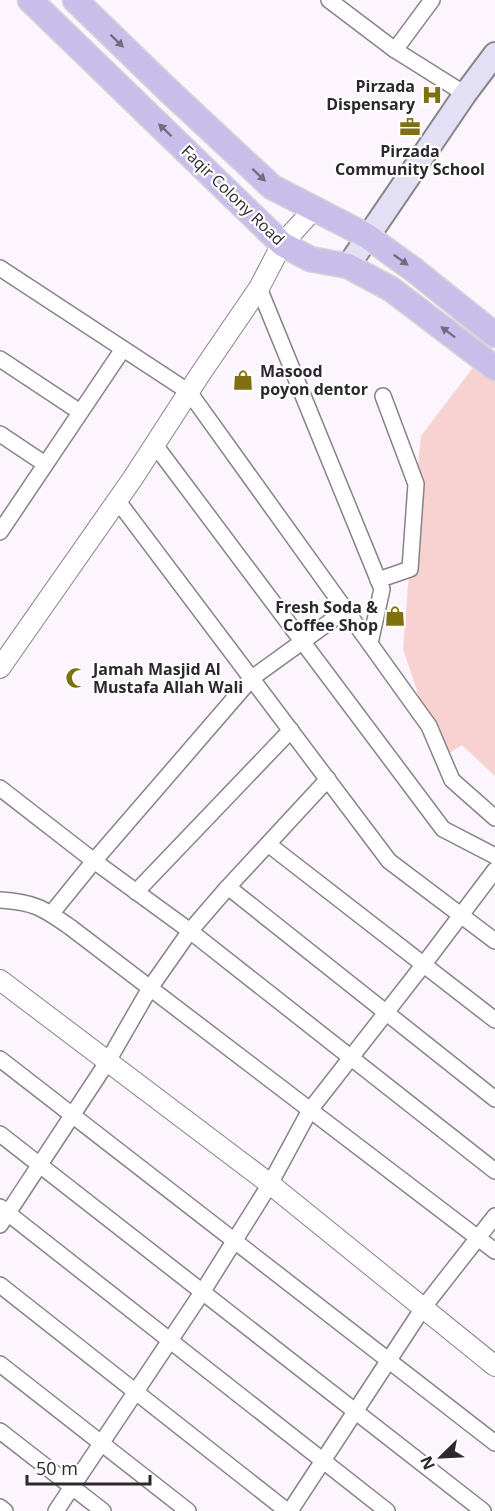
<svg xmlns="http://www.w3.org/2000/svg" width="495" height="1511" viewBox="0 0 495 1511" font-family="'Open Sans',sans-serif">
  <style>
    .green { fill: #f8d1d1 }
    .lines { fill: none; stroke-linecap: round; stroke-linejoin: round }
    .minor-casing { stroke: #888289; stroke-width: 18 }
    .tertiary-casing { stroke: #888289; stroke-width: 22 }
    .secondary-casing { stroke: #888289; stroke-width: 26 }
    .primary-casing { stroke: #d5d4d5; stroke-width: 27 }
    .minor { stroke: #fff; stroke-width: 15 }
    .tertiary { stroke: #fff; stroke-width: 20 }
    .secondary { stroke: #e3dff4; stroke-width: 22 }
    .primary { stroke: #c8bee9; stroke-width: 24 }
    .oneway { fill: #726c81 }
    .labels { text-anchor: middle; stroke-width: 4.5; stroke-linejoin: round; paint-order: stroke }
    .poi-label { font-size: 16px; font-weight: bold; fill: #2c292c; stroke: #fff; text-anchor: end }
    .street-label { font-size: 16px; fill: #2c292c; stroke: #fff }
  </style>
  <rect width="100%" height="100%" fill="#fcf5fd"/>
  <path class="green" d="M 481,357 L 495,368 L 495,776 L 462,745 L 443,757 L 429,726 L 403,649 L 416,484 L 421,436 Z"/>
  <g class="lines">
    <g class="minor-casing">
      <g id="minor">
        <path d="M 329,0 L 395,50 L 465,94"/>
        <path d="M 395,50 L 432,0"/>
        <path d="M 0,268 L 189,392 L 429,726 L 452,780 L 495,818"/>
        <path d="M 259,288 L 382,589 L 370,643"/>
        <path d="M 0,359 L 80,412"/>
        <path d="M 0,434 L 45,464"/>
        <path d="M 155,445 L 443,829 L 495,856"/>
        <path d="M 117,500 L 389,861 L 495,941"/>
        <path d="M 0,532 L 123,349"/>
        <path d="M 378,580 L 410,569 L 416,484 L 383,396"/>
        <path d="M 0,788 L 94,861 L 190,931 L 495,1171"/>
        <path d="M 268,844 L 495,1020"/>
        <path d="M 228,887 L 495,1099"/>
        <path d="M 136,892 L 291,730"/>
        <path d="M 0,900 C 34,902 43,908 70,927 L 495,1251"/>
        <path d="M 51,914 L 94,861 L 252,678 L 346,610"/>
        <path d="M 0,1059 L 495,1443"/>
        <path d="M 0,1134 L 483,1511"/>
        <path d="M 0,1207 L 387,1511"/>
        <path d="M 0,1225 L 108,1061 L 150,988 L 190,931 L 228,887 L 328,779"/>
        <path d="M 0,1285 L 287,1511"/>
        <path d="M 0,1364 L 188,1511"/>
        <path d="M 0,1431 L 103,1511"/>
        <path d="M 0,1507 L 5,1511"/>
        <path d="M 56,1511 L 203,1291 L 270,1184 L 310,1110 L 424,964 L 495,870"/>
        <path d="M 290,1511 L 423,1308 L 495,1216"/>
      </g>
    </g>
    <g class="tertiary-casing">
      <g id="tertiary">
        <path d="M 0,668 L 133,478 L 201,373 L 259,288 L 282,244 L 315,208"/>
        <path d="M 0,980 L 270,1184 L 495,1366"/>
      </g>
    </g>
    <g class="secondary-casing">
      <path id="secondary" d="M 348,266 L 465,94 L 495,54"/>
    </g>
    <g class="primary-casing">
      <g id="primary">
        <path d="M 30,0 L 282,244 L 310,259 L 348,266 L 391,289 L 495,368"/>
        <path d="M 75,0 L 169,91 L 272,187 L 367,236 L 414,270 L 495,335"/>
      </g>
    </g>
    <use href="#minor" class="minor"/>
    <use href="#tertiary" class="tertiary"/>
    <use href="#secondary" class="secondary"/>
    <use href="#primary" class="primary"/>
  </g>
  <defs><path id="oneway-solid" d="M-6-.8H1V-3.2L6.5 0L1 3.2V.8H-6Z" transform="scale(1.5)"/></defs>
  <g class="oneway">
    <use href="#oneway-solid" transform="translate(117 41) rotate(44)"/>
    <use href="#oneway-solid" transform="translate(165 130) rotate(-136)"/>
    <use href="#oneway-solid" transform="translate(259 175) rotate(43)"/>
    <use href="#oneway-solid" transform="translate(401 260) rotate(36)"/>
    <use href="#oneway-solid" transform="translate(448 332) rotate(-143)"/>
  </g>
  <defs>
    <g id="hospital-bare" transform="scale(1.62)"><path d="M-5-5h3v3.5h4V-5h3V5h-3V1.5h-4V5h-3Z" fill="#7f7112" stroke="#fff" stroke-width="2.5" paint-order="stroke"/></g>
    <g id="office-bare" transform="scale(1.62)"><path d="M-6-3h4V-5.5h4V-3h4V5H-6ZM-1-4.5V-3h2v-1.5ZM-6 0V1H6V0Z" fill="#7f7112" stroke="#fff" stroke-width="2.5" paint-order="stroke"/></g>
    <g id="shop-bare" transform="scale(1.62)"><path d="M-5-2.5h2.3a2.7 3.5 0 0 1 5.4 0H5L5.5 6h-11ZM-1.5-2.5h3a1.5 2.3 0 0 0-3 0Z" fill="#7f7112" stroke="#fff" stroke-width="2.5" paint-order="stroke"/></g>
    <g id="mosque-bare" transform="scale(1.62)"><path d="M3.5-4.9A6 6 0 1 0 3.5 4.9A5 5 0 1 1 3.5-4.9Z" fill="#7f7112" stroke="#fff" stroke-width="2.5" paint-order="stroke"/></g>
  </defs>
  <g fill-rule="evenodd">
    <use href="#hospital-bare" x="432" y="95"/>
    <use href="#office-bare" x="410" y="127"/>
    <use href="#shop-bare" x="243" y="380"/>
    <use href="#shop-bare" x="395" y="616"/>
    <use href="#mosque-bare" x="76" y="678"/>
  </g>
  <g class="labels">
    <g class="poi-label">
      <text x="415" y="92">Pirzada<tspan x="415" dy="18">Dispensary</tspan></text>
      <text x="410" y="157" text-anchor="middle">Pirzada<tspan x="410" dy="18">Community School</tspan></text>
      <text x="260" y="377" text-anchor="start">Masood<tspan x="260" dy="18">poyon dentor</tspan></text>
      <text x="378" y="613">Fresh Soda &amp;<tspan x="378" dy="18">Coffee Shop</tspan></text>
      <text x="93" y="675" text-anchor="start">Jamah Masjid Al<tspan x="93" dy="18">Mustafa Allah Wali</tspan></text>
    </g>
    <g class="street-label">
      <text transform="translate(233 195) rotate(44)" y="6">Faqir Colony Road</text>
    </g>
  </g>
  <g transform="translate(441 1457) rotate(246)" stroke="#ffffff" stroke-width="4.5" paint-order="stroke">
  <path d="M0-4.5L10 22L0 15L-10 22Z" fill="#2c292c"/>
  <text y="-9" font-size="16" font-weight="bold" text-anchor="middle" fill="#2c292c">N</text>
  </g>
  <path d="M27 1475v9h123v-9" fill="none" stroke="#2c292c" stroke-width="3"/>
  <text x="36" y="1475" font-size="18" fill="#2c292c" stroke="#ffffff" stroke-width="4.5" paint-order="stroke">50 m</text>
</svg>
